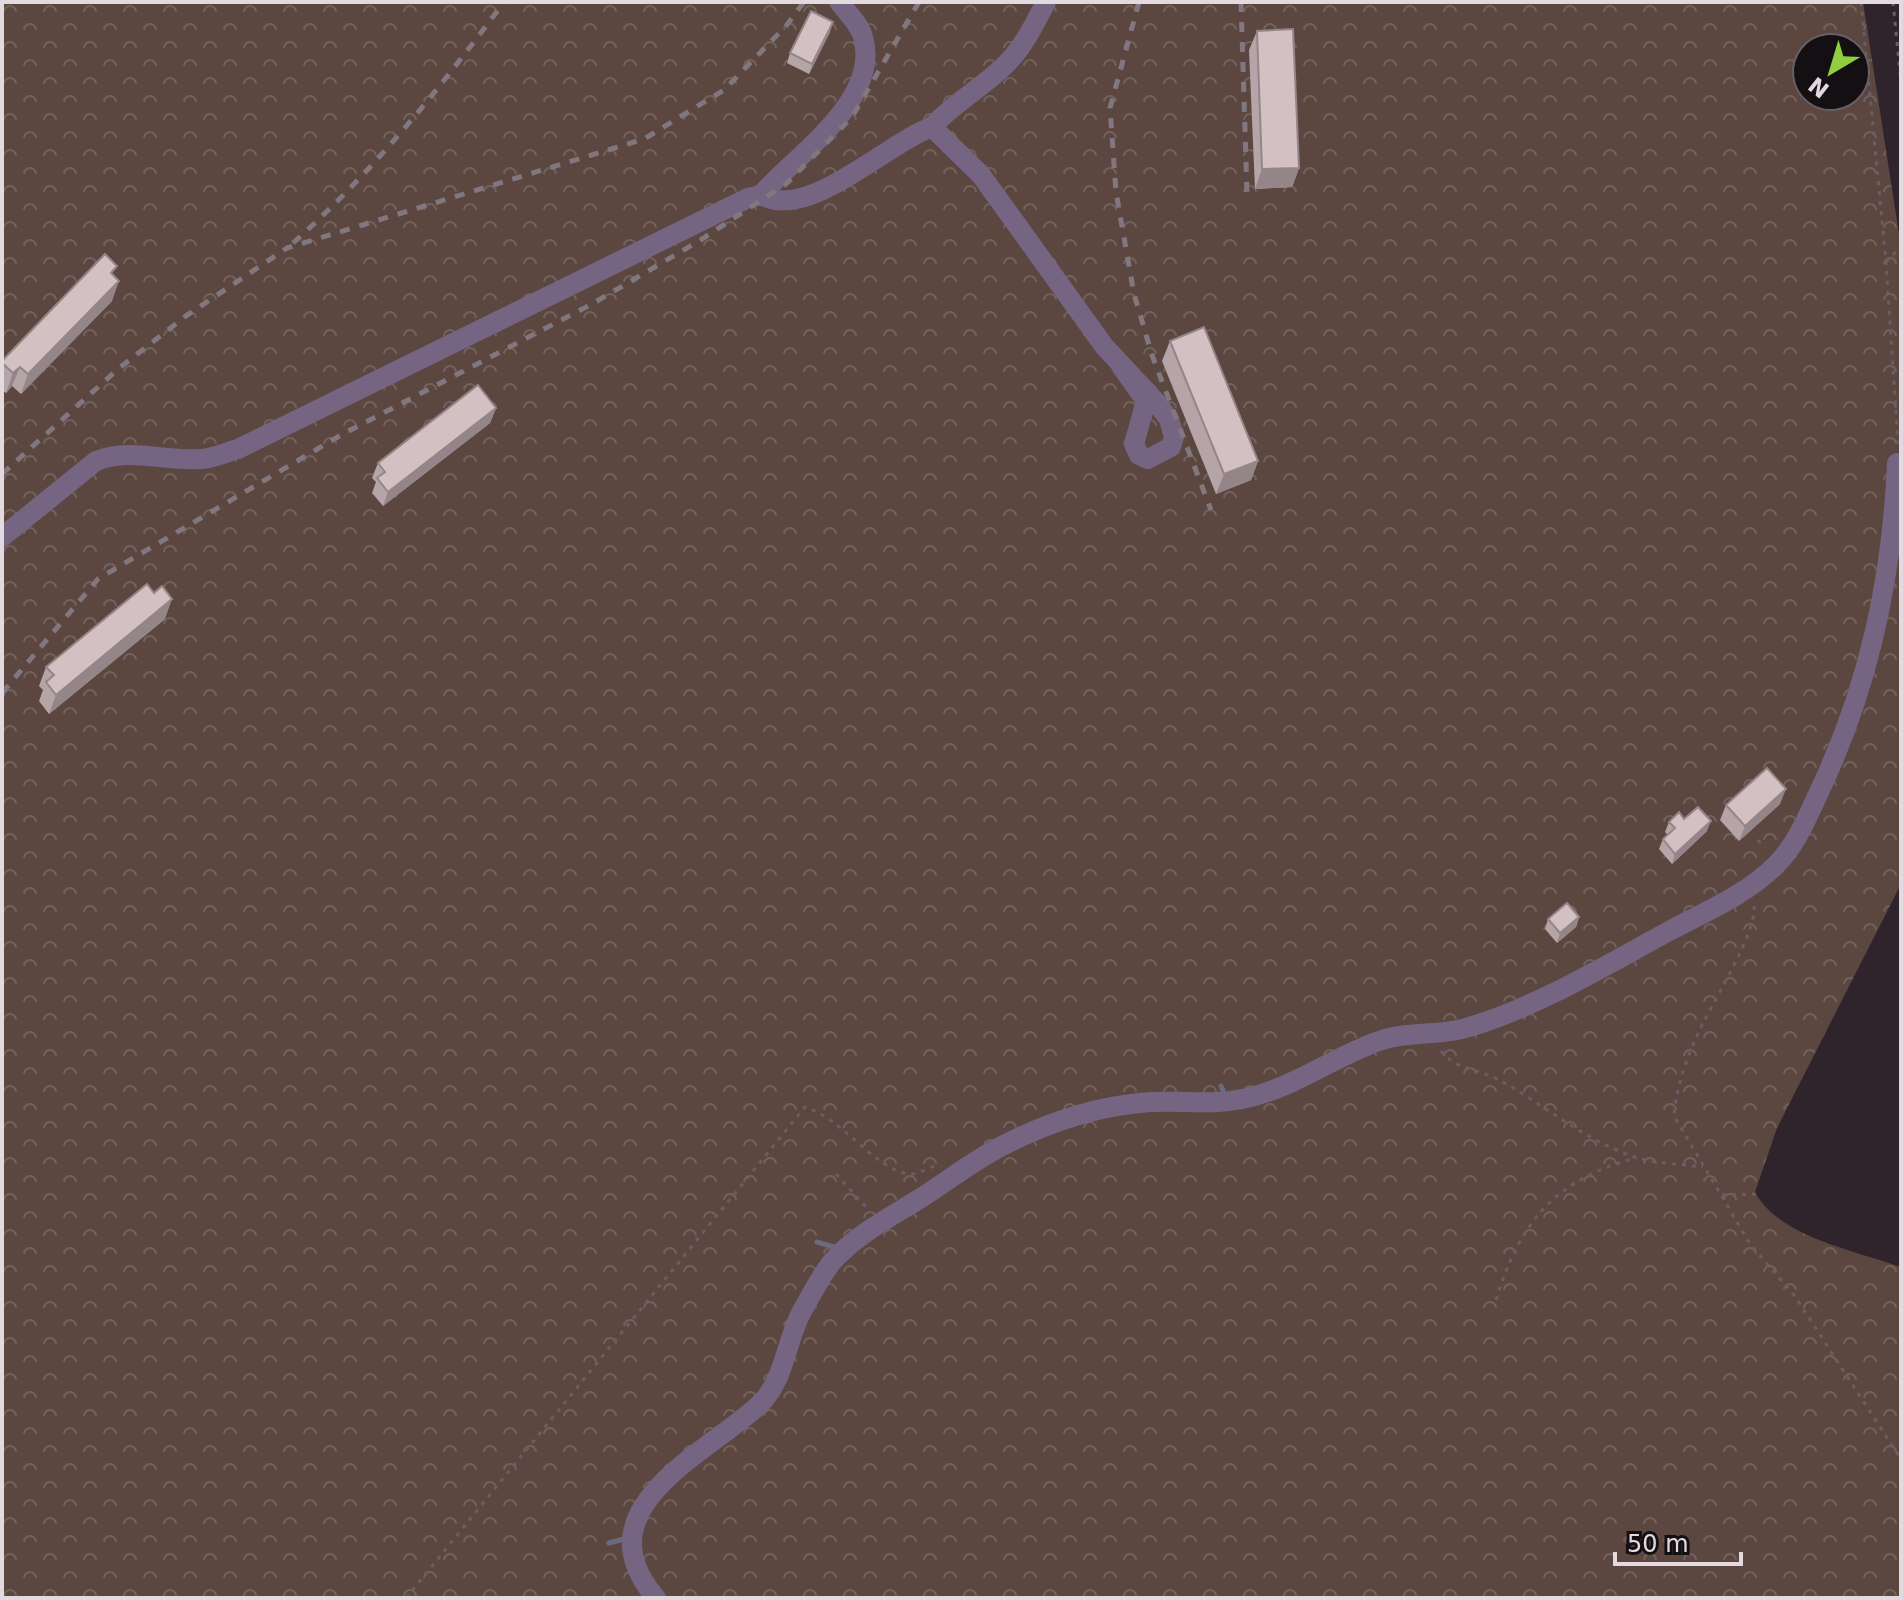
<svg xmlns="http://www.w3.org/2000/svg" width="1903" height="1600" viewBox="0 0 1903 1600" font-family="'DejaVu Sans',sans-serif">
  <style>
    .forest { fill: url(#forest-crowns); fill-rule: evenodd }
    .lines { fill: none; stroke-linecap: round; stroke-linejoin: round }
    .stream { stroke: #6b6b80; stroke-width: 5 }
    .path { stroke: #685e65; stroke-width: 3; stroke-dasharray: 4 6; stroke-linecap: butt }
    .minor { stroke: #756583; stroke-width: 20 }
    .rail { stroke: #81777e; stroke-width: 5; stroke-dasharray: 10 10; stroke-linecap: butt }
    .wall { fill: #b5a5a8 }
    .shaded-wall { fill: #948688 }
    .building { fill: #d3c0c3; stroke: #948688; stroke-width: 2 }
  </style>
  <defs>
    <pattern id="forest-crowns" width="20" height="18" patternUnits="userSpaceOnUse" patternTransform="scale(2)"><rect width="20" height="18" fill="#5c4740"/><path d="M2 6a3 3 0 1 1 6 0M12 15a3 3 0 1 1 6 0" fill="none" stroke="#73615b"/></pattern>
  </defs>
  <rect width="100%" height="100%" fill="#2f242c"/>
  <path class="forest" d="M 2,2 L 1863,2 L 1901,247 L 1901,884 L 1777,1128 L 1755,1192 C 1779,1237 1854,1250 1901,1267 L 1901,1598 L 2,1598 ZM 1807,48 L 1855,48 L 1855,96 L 1807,96 Z"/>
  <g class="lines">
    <g class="stream">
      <path d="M 1221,1086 L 1223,1090"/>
      <path d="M 817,1242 L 834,1247"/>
      <path d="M 609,1543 L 624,1539"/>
    </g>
    <g class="path">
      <path d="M 1861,2 L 1886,262 L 1898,444"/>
      <path d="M 1893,2 L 1901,82"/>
      <path d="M 1886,262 L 1901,247"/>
      <path d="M 1758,840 L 1765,848"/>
      <path d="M 1754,906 C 1757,934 1709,1007 1696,1038 C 1685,1063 1676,1089 1674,1116 L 1750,1244 L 1794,1295 L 1901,1459"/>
      <path d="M 1441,1051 C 1455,1070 1481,1069 1501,1081 C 1546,1106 1585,1141 1635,1157 C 1656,1164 1681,1164 1703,1167"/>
      <path d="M 836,1174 L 868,1209"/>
      <path d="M 1722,1195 L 1761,1194"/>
      <path d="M 1496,1300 C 1520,1221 1556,1179 1636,1158"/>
      <path d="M 406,1598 L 805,1107 C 844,1119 874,1170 910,1174 C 918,1174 927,1169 934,1166"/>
    </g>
    <g class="minor">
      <path d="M 932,127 C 955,101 986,86 1009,61 C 1025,44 1035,23 1046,2"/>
      <path d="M 761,195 C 808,222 886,143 932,127 L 981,175 L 1104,346 L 1156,402 L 1169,419 L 1174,437 L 1171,447 L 1148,459 L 1139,455 L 1134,444 L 1146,401 L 1121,366"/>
      <path d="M 2,537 L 96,461 C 131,447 165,462 202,459 C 214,458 227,452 238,449 L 748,198 L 761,195 C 797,154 881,100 863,37 C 860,25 847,12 839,2"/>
      <path d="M 656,1598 C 579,1508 707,1454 760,1404 C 785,1380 786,1340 802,1311 C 812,1294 820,1277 832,1262 C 856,1234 893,1216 924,1196 C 950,1179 976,1159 1004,1145 C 1047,1123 1090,1108 1139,1103 C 1173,1099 1207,1106 1242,1099 C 1293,1089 1334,1056 1382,1040 C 1409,1031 1439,1036 1466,1028 C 1538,1007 1606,965 1671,930 C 1707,911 1747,894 1776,865 C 1796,845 1807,818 1819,792 C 1869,687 1892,579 1897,463"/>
    </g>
    <g class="rail">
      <path d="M 1139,2 L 1110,108 L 1116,192 L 1134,294 L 1152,355 L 1211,510"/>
      <path d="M 1241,2 L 1247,194"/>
      <path d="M 293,243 C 374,171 440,88 504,2"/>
      <path d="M 2,474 L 118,369 L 186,316 L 287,248 L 644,139 L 724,90 L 786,26 L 804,2"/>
      <path d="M 2,693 L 98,579 L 341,435 L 592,304 L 699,241 L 786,184 L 852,117 L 919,2"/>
    </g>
  </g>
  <g class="wall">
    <path d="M 1257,31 L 1299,168 L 1292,187 L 1255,189 L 1249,50 Z"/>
    <path d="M 830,32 L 809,74 L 787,63 L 790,53 Z"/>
    <path d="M 114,276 L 112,301 L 21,394 L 12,386 L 6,393 L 2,390 L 2,361 Z"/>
    <path d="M 1170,341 L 1258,461 L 1251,480 L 1216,494 L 1162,361 Z"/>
    <path d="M 496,408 L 490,423 L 383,506 L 372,493 L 376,482 L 372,478 L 378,463 Z"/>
    <path d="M 165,619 L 49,714 L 39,701 L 43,690 L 39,686 L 46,667 Z"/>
    <path d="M 1780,804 L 1739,841 L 1720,820 L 1726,805 Z"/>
    <path d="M 1684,819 L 1707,831 L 1672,864 L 1659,849 L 1663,839 L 1668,835 L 1665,832 L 1669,822 Z"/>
    <path d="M 1579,917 L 1576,927 L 1557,943 L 1545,929 L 1548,919 Z"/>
  </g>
  <g class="shaded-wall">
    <path d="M 833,22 L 830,32 L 809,74 L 812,64 Z"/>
    <path d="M 1299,168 L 1292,187 L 1255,189 L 1262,169 Z"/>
    <path d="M 119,281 L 112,301 L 21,394 L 28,374 Z"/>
    <path d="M 20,367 L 12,386 L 6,393 L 13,373 Z"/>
    <path d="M 496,408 L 490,423 L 383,506 L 388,492 Z"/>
    <path d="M 1258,461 L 1251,480 L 1216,494 L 1224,474 Z"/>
    <path d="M 172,599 L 165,619 L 49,714 L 56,695 Z"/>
    <path d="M 1786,789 L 1780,804 L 1739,841 L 1745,826 Z"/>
    <path d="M 1711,821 L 1707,831 L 1672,864 L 1675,854 Z"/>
    <path d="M 1579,917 L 1576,927 L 1557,943 L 1560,933 Z"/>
  </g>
  <g class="building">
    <path d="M 811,11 L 833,22 L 812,64 L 790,53 Z"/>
    <path d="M 1293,29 L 1299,168 L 1262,169 L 1257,31 Z"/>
    <path d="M 105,254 L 117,266 L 111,273 L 119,281 L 28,374 L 20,367 L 13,373 L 2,363 L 2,361 Z"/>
    <path d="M 1204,327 L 1258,461 L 1224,474 L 1170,341 Z"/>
    <path d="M 478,385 L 496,408 L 388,492 L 377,478 L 385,472 L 378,463 Z"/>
    <path d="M 147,584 L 154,593 L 162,586 L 172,599 L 56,695 L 46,682 L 54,675 L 46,667 Z"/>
    <path d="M 1767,768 L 1786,789 L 1745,826 L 1726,805 Z"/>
    <path d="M 1698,807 L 1711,821 L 1675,854 L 1663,839 L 1675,828 L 1669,822 L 1679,812 L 1684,819 Z"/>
    <path d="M 1567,903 L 1579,917 L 1560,933 L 1548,919 Z"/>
  </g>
  <rect width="1903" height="1600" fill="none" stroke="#e2dadf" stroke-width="8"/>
  <g transform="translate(1831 72) rotate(218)"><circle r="38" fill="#140f12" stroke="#666064" stroke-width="2"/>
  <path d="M0-6L14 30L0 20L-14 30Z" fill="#90cd41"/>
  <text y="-12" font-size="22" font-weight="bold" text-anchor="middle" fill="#e2dadf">N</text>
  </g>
  <path d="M1615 1552v12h126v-12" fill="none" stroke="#e2dadf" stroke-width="4"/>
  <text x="1627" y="1552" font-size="24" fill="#e2dadf" stroke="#140f12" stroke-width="6" paint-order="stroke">50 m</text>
</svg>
